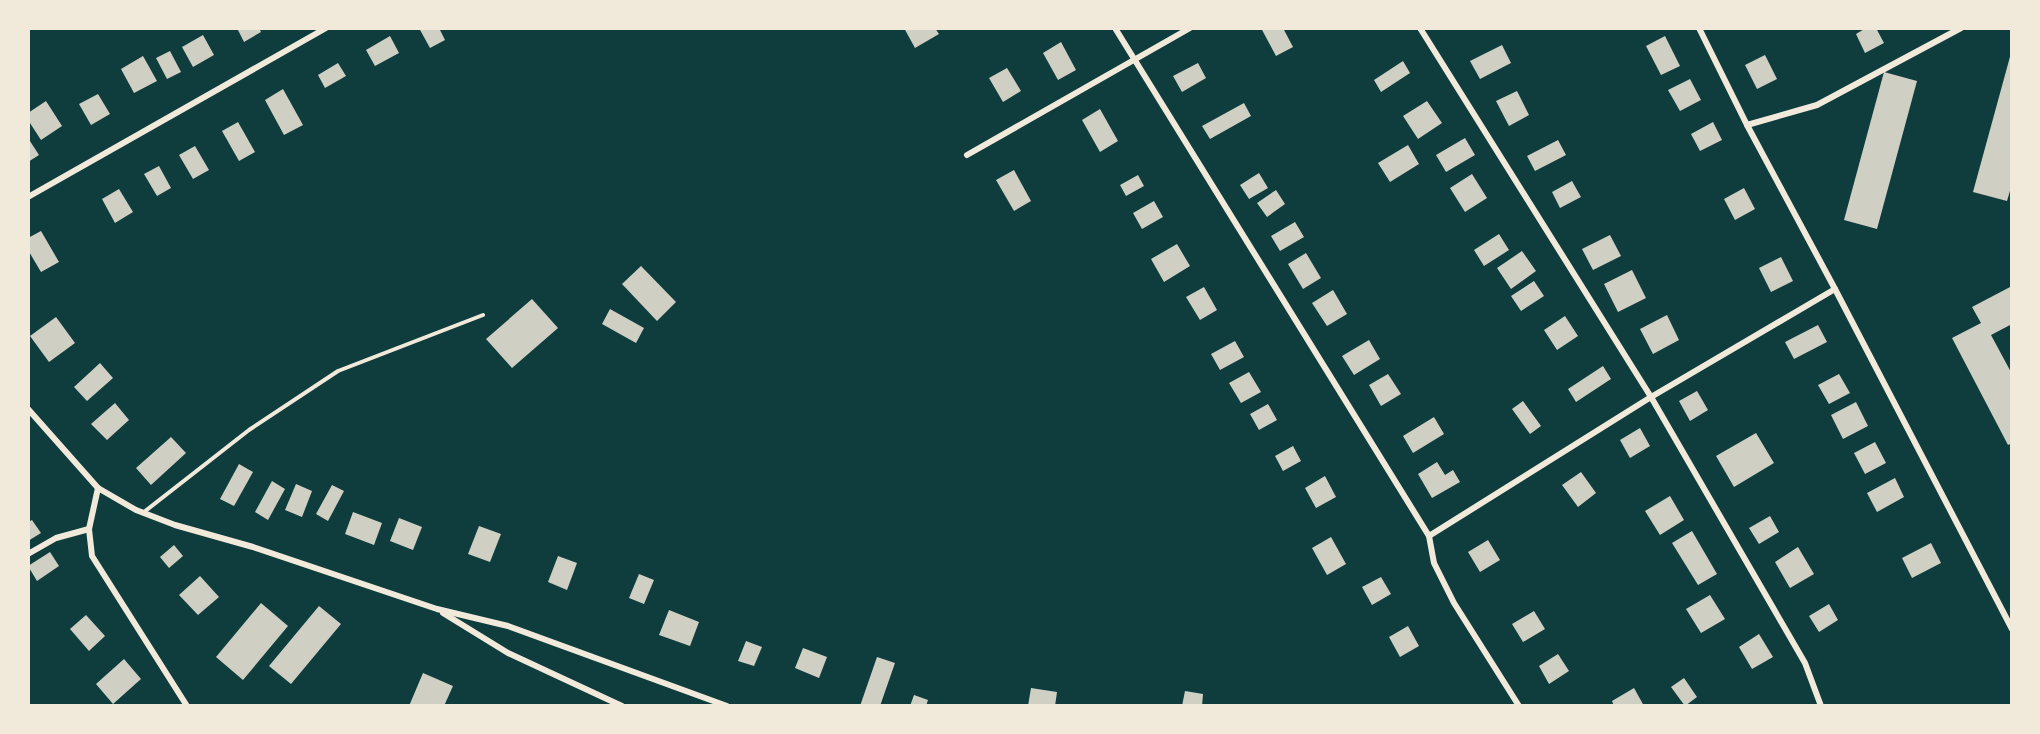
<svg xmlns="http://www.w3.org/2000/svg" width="2040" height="734" viewBox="0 0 2040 734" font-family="Raleway,sans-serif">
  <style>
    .building { fill: #cfcfc3 }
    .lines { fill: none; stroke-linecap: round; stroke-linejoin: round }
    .service { stroke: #f1e9da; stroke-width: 4 }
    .minor { stroke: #f1e9da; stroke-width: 6 }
  </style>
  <rect width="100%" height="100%" fill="#0f3d3e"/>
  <g class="building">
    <path d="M 237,28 L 259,28 L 261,32 L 244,42 Z"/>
    <path d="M 419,28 L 439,28 L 445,40 L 430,48 Z"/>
    <path d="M 904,28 L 935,28 L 939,34 L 915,48 Z"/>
    <path d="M 1261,28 L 1283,28 L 1293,47 L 1276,56 Z"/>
    <path d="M 1866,28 L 1876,28 L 1884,43 L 1865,53 L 1856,34 Z"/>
    <path d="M 203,35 L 214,55 L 193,67 L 182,47 Z"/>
    <path d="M 390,36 L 399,53 L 375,66 L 366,50 Z"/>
    <path d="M 1665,36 L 1680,66 L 1661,75 L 1646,46 Z"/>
    <path d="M 1061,42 L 1076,70 L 1058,80 L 1043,53 Z"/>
    <path d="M 1502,45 L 1511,63 L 1480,79 L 1470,61 Z"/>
    <path d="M 170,51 L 181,72 L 167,79 L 156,58 Z"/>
    <path d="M 2011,53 L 2012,184 L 2007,201 L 1973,192 Z"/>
    <path d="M 1765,55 L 1777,79 L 1757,89 L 1745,65 Z"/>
    <path d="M 143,56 L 157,81 L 134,93 L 121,69 Z"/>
    <path d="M 1403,61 L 1410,73 L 1381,92 L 1374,80 Z"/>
    <path d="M 338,63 L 346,76 L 325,88 L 318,75 Z"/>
    <path d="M 1198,63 L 1206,78 L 1182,92 L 1173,76 Z"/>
    <path d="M 1007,68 L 1021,91 L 1003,102 L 989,78 Z"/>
    <path d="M 1884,72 L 1917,81 L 1877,229 L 1844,220 Z"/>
    <path d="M 1690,79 L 1701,100 L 1680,111 L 1668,90 Z"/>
    <path d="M 283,89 L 303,125 L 284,135 L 265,100 Z"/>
    <path d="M 1517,91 L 1529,115 L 1509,126 L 1496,101 Z"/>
    <path d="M 98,94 L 110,114 L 91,125 L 79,104 Z"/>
    <path d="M 46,101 L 62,126 L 41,140 L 28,120 L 28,113 Z"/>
    <path d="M 1427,101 L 1442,123 L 1418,139 L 1403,116 Z"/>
    <path d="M 1244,103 L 1251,116 L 1210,139 L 1202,126 Z"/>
    <path d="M 1100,109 L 1118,141 L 1100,152 L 1082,120 Z"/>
    <path d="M 238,122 L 255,152 L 239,161 L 222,131 Z"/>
    <path d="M 1713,122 L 1722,140 L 1700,151 L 1691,134 Z"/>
    <path d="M 28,138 L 39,155 L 28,162 Z"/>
    <path d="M 1465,138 L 1475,155 L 1446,172 L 1436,155 Z"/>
    <path d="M 1558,140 L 1566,155 L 1535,171 L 1527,156 Z"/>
    <path d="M 1408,145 L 1419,164 L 1390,182 L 1378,163 Z"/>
    <path d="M 195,146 L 209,170 L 193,179 L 179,155 Z"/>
    <path d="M 159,166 L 171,188 L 157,196 L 144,174 Z"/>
    <path d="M 1014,170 L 1031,201 L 1014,211 L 996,180 Z"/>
    <path d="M 1259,173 L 1268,188 L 1249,199 L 1240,185 Z"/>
    <path d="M 1472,174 L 1487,198 L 1465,212 L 1450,188 Z"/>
    <path d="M 1138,175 L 1144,186 L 1126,196 L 1120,185 Z"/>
    <path d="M 1572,181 L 1581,197 L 1560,208 L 1552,192 Z"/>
    <path d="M 1744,188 L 1755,209 L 1735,220 L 1724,199 Z"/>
    <path d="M 119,189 L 133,212 L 115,223 L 102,199 Z"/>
    <path d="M 1276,190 L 1285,204 L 1267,217 L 1257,203 Z"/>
    <path d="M 1154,201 L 1163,217 L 1142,229 L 1133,213 Z"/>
    <path d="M 1295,222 L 1304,237 L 1280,251 L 1271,236 Z"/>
    <path d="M 41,231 L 59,262 L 41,272 L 28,250 L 28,238 Z"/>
    <path d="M 1499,234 L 1509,250 L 1484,266 L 1474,250 Z"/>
    <path d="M 1610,235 L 1621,256 L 1593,270 L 1582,249 Z"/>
    <path d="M 1177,244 L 1190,266 L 1164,282 L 1151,259 Z"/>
    <path d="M 1522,251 L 1536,271 L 1511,289 L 1497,268 Z"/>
    <path d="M 1306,253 L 1321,278 L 1303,289 L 1288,264 Z"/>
    <path d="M 1781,257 L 1793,281 L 1771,292 L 1759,268 Z"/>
    <path d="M 641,266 L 676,302 L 657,321 L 622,284 Z"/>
    <path d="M 1632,270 L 1646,298 L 1618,312 L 1604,284 Z"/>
    <path d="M 1534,281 L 1544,296 L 1521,311 L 1511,296 Z"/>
    <path d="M 2012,286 L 2012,324 L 1991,335 L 2012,374 L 2012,443 L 2008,445 L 1952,338 L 1981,323 L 1972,307 Z"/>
    <path d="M 1204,287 L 1217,310 L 1200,320 L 1186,297 Z"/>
    <path d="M 1333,290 L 1347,314 L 1327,326 L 1312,303 Z"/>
    <path d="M 532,299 L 558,328 L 512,368 L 486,339 Z"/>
    <path d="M 610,309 L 644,328 L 636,343 L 602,324 Z"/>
    <path d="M 1667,315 L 1679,340 L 1653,354 L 1640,329 Z"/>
    <path d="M 1565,316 L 1578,336 L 1557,350 L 1544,330 Z"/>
    <path d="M 56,317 L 75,343 L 49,362 L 30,336 Z"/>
    <path d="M 1818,325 L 1827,342 L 1794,359 L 1785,342 Z"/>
    <path d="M 1369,340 L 1380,359 L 1354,375 L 1342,356 Z"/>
    <path d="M 1235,341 L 1244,357 L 1220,370 L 1211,354 Z"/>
    <path d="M 100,363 L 113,378 L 87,401 L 74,387 Z"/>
    <path d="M 1603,366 L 1611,379 L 1576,402 L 1568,389 Z"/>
    <path d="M 1249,372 L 1261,392 L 1241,403 L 1229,383 Z"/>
    <path d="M 1388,374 L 1401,394 L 1381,406 L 1369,385 Z"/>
    <path d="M 1839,374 L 1850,393 L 1829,404 L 1818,385 Z"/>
    <path d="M 1697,391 L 1708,410 L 1690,421 L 1679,401 Z"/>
    <path d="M 1523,401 L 1541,426 L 1530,434 L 1512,409 Z"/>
    <path d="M 1856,402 L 1868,426 L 1843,439 L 1831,415 Z"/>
    <path d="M 115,403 L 129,420 L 107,440 L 91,424 Z"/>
    <path d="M 1268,404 L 1277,420 L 1259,430 L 1250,414 Z"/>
    <path d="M 1434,417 L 1444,434 L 1413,453 L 1403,436 Z"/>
    <path d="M 1640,428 L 1650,446 L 1630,458 L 1620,440 Z"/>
    <path d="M 1756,433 L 1774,463 L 1734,487 L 1716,456 Z"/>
    <path d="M 171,437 L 186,453 L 151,485 L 136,468 Z"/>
    <path d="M 1875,442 L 1886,463 L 1865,474 L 1854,453 Z"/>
    <path d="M 1293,446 L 1301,461 L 1283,471 L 1275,456 Z"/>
    <path d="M 1437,462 L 1445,475 L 1453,470 L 1460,482 L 1432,498 L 1418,474 Z"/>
    <path d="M 239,464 L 253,472 L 234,506 L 220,499 Z"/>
    <path d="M 1581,472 L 1596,493 L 1578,507 L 1562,485 Z"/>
    <path d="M 1325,476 L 1336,497 L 1316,508 L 1305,488 Z"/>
    <path d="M 1895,478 L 1904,497 L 1877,512 L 1867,493 Z"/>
    <path d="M 272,481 L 285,489 L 268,520 L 255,512 Z"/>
    <path d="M 296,484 L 312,491 L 302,517 L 285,510 Z"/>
    <path d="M 332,485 L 344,491 L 328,521 L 316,514 Z"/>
    <path d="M 1670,496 L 1684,520 L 1660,535 L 1645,511 Z"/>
    <path d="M 353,512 L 382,523 L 374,545 L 345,534 Z"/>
    <path d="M 1770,516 L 1779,532 L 1759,544 L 1749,528 Z"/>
    <path d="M 399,518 L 422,527 L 413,550 L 390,541 Z"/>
    <path d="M 32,520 L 41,533 L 28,541 L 28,522 Z"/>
    <path d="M 479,526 L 501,534 L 490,562 L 468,554 Z"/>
    <path d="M 1692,531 L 1717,574 L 1698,585 L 1672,543 Z"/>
    <path d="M 1331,537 L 1346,564 L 1327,575 L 1312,548 Z"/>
    <path d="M 1488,540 L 1500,560 L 1480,572 L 1468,552 Z"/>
    <path d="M 1931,543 L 1941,563 L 1912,578 L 1902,558 Z"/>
    <path d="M 174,545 L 183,556 L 169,568 L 160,557 Z"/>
    <path d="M 1798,547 L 1814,574 L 1790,588 L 1775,562 Z"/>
    <path d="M 50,552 L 59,566 L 37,581 L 28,566 Z"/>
    <path d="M 558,556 L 577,563 L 567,590 L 548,582 Z"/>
    <path d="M 639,574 L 654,580 L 644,604 L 629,598 Z"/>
    <path d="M 200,576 L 219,597 L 198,615 L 179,595 Z"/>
    <path d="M 1381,577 L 1391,594 L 1372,605 L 1362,587 Z"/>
    <path d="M 1710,595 L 1725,619 L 1701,633 L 1686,609 Z"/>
    <path d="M 261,603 L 288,626 L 243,680 L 216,657 Z"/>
    <path d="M 1829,604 L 1838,620 L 1819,632 L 1809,616 Z"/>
    <path d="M 319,606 L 341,624 L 291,684 L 269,666 Z"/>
    <path d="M 669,610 L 699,622 L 690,646 L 659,635 Z"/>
    <path d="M 1534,611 L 1545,629 L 1523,642 L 1512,624 Z"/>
    <path d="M 86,615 L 105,636 L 89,651 L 70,629 Z"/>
    <path d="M 1408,626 L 1419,646 L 1400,657 L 1389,637 Z"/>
    <path d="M 1759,634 L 1773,657 L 1752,669 L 1739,647 Z"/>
    <path d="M 746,641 L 762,647 L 754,666 L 738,661 Z"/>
    <path d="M 803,648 L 827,657 L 819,678 L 795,668 Z"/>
    <path d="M 1558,654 L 1569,671 L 1549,684 L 1539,666 Z"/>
    <path d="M 877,657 L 895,663 L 880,706 L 860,706 Z"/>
    <path d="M 124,659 L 141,679 L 113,704 L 96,684 Z"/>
    <path d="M 423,673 L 453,686 L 444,706 L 409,706 Z"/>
    <path d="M 1684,678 L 1697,697 L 1685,706 L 1671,687 Z"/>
    <path d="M 1031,688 L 1057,692 L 1055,706 L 1028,706 Z"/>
    <path d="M 1634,688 L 1644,706 L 1614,706 L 1612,701 Z"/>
    <path d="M 1185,691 L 1203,694 L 1202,706 L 1182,706 Z"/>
    <path d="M 914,695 L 928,700 L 926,706 L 910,706 Z"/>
  </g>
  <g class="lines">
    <path class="service" d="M 144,512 L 249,430 L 338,371 L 483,315"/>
    <g class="minor">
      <path d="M 1115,28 L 1429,536 L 1434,563 L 1454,603 L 1519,706"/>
      <path d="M 1420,28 L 1651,397 L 1805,663 L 1821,706"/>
      <path d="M 1699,28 L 1747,125 L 1835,289 L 2012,629"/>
      <path d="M 1747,125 L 1817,105 L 1961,28"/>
      <path d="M 967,155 L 1190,28"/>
      <path d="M 28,197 L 326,28"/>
      <path d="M 28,409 L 98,488 L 136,510 L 175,525 L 253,547 L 437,609 L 508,626 L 727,706"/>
      <path d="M 98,488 L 89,529 L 92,556 L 187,706"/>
      <path d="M 1429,536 L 1651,397 L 1835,289"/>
      <path d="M 28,554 L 56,538 L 89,529"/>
      <path d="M 443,613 L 508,653 L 622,706"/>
    </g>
  </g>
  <rect width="2040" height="734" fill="none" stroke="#f1e9da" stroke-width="60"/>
</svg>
